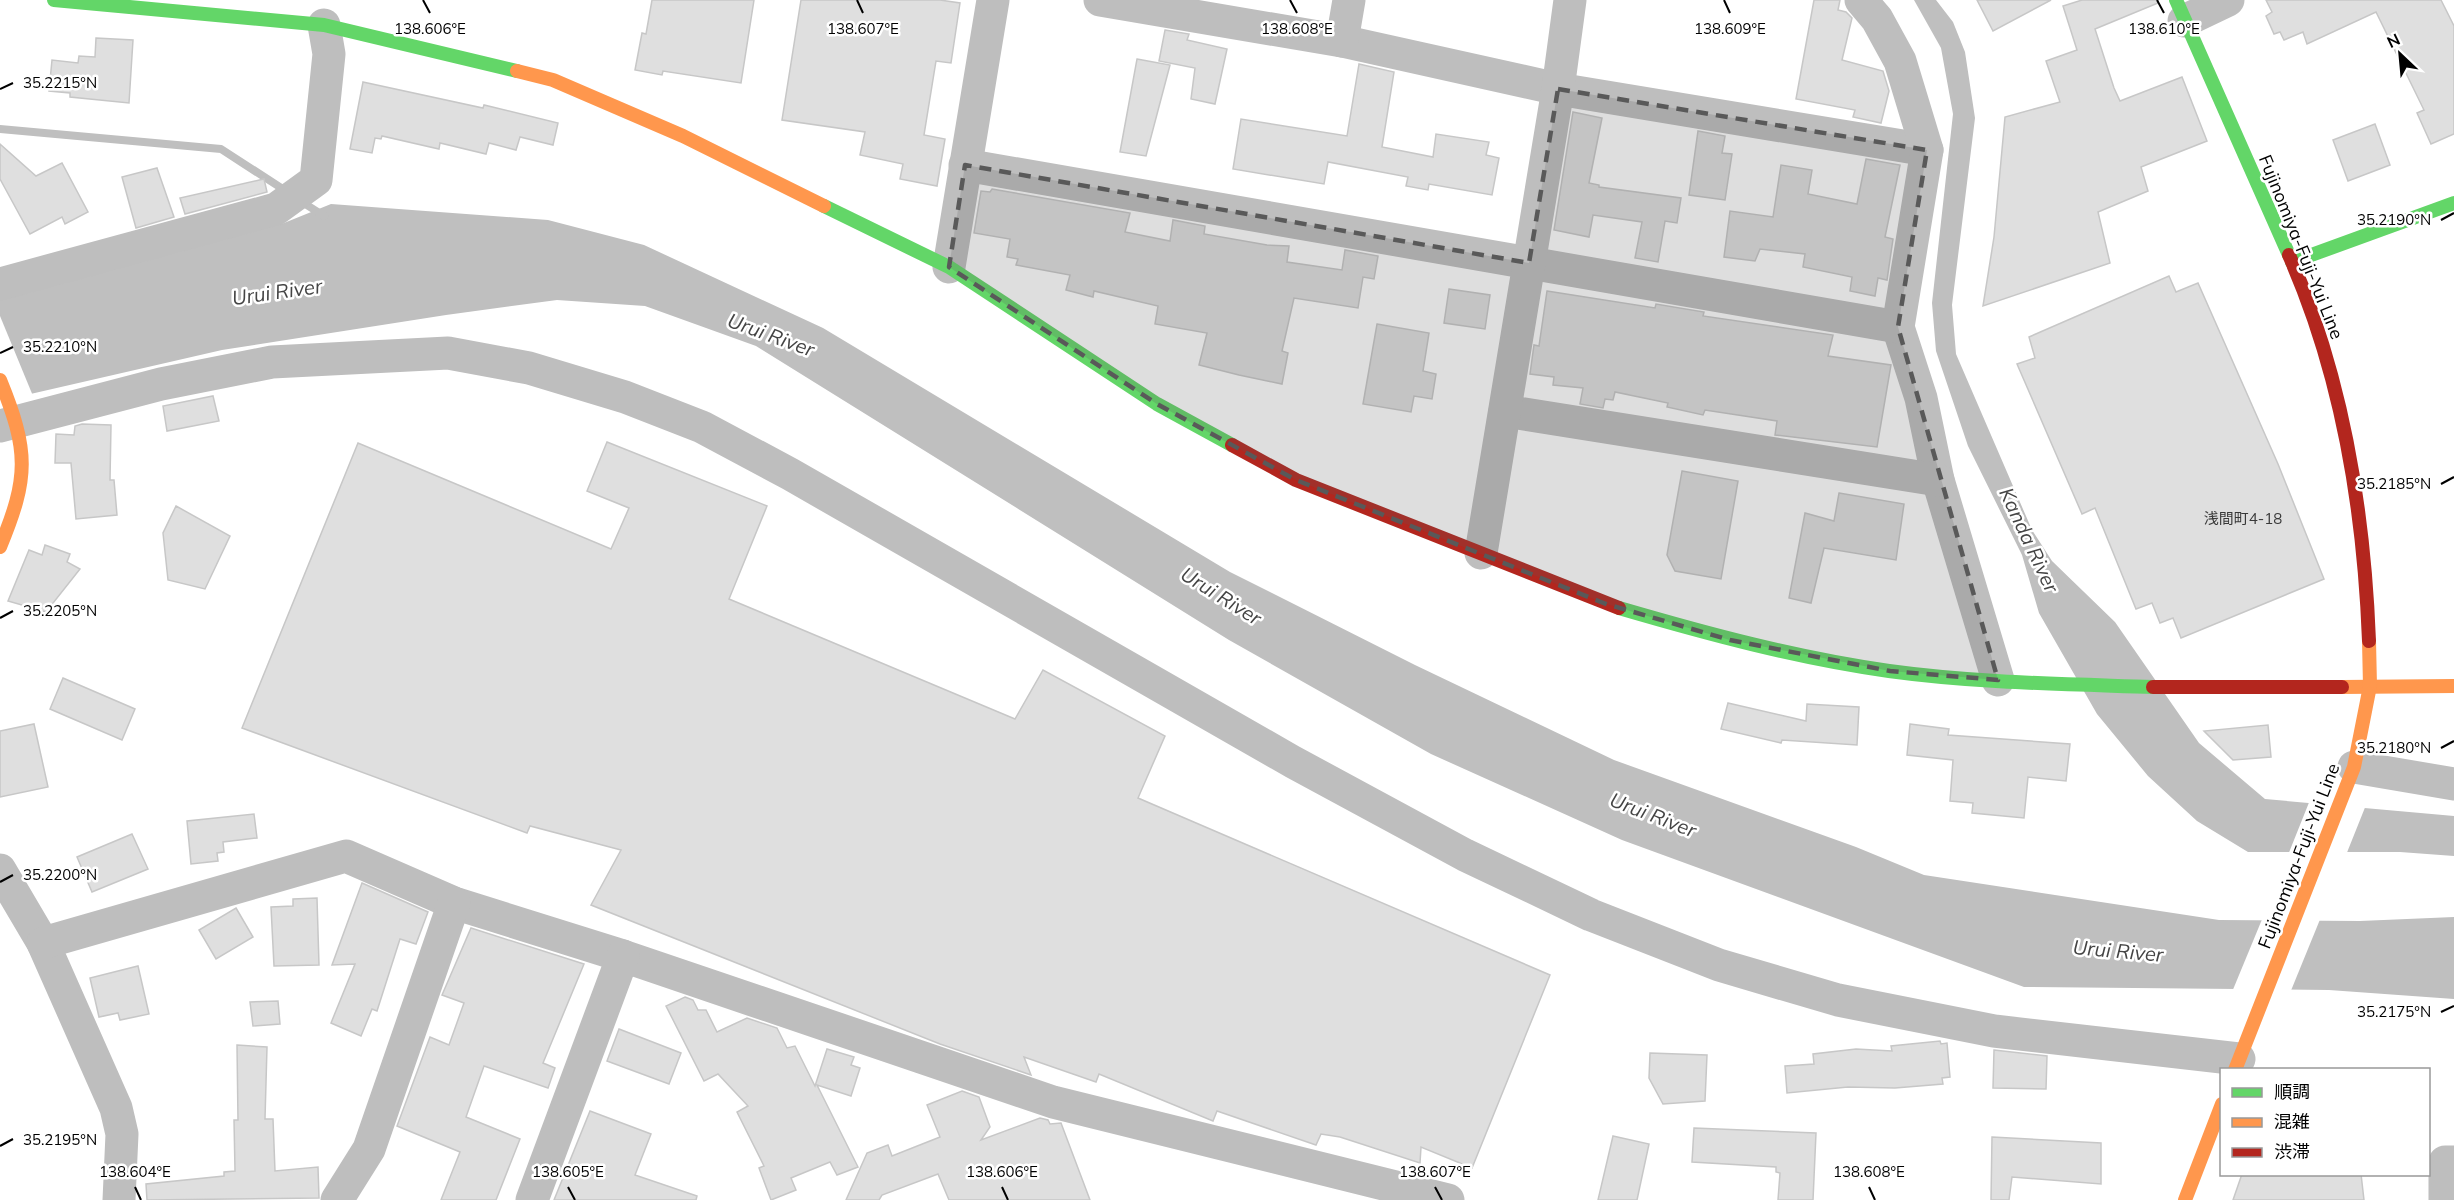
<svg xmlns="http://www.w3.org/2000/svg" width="2454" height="1200" viewBox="0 0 2454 1200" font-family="Mulish,'Noto Sans JP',sans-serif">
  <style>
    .water { fill: #bfbfbf }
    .pier { fill: #fff }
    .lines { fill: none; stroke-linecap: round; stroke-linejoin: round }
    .stream { stroke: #bfbfbf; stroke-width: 8 }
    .building { fill: #dfdfdf; stroke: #c7c7c7; stroke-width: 1.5 }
    .street { stroke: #bebebe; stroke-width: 33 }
    .fast { stroke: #63d668; stroke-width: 14 }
    .slow { stroke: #ff974d; stroke-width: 14 }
    .jam { stroke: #b3261e; stroke-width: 14 }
    .marked { fill: #595959; fill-opacity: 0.2; stroke: #595959; stroke-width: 4.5; stroke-dasharray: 12 8; stroke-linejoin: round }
    .ticks { fill: none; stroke: #000; stroke-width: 2 }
    .labels { text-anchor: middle; stroke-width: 5; stroke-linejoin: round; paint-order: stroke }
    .number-label { font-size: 15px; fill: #383838 }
    .street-label { font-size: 18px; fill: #000; stroke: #fff }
    .water-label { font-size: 20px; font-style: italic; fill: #444; stroke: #fff }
    .ticks-label { font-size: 15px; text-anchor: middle; fill: #000; stroke: #fff; stroke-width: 5; stroke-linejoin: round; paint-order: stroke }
  </style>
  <rect width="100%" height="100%" fill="#fff"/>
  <g class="water">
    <path d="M 1914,0 L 1936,0 L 1953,22 L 1965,52 L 1975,118 L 1952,305 L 1956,354 L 2032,530 L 2052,561 L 2115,622 L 2199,743 L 2265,799 L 2454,816 L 2454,856 L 2400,852 L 2248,852 L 2197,821 L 2148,776 L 2097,714 L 2039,613 L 2022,555 L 1968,446 L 1936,351 L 1932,303 L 1953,114 L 1941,48 Z"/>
    <path d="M 331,204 L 548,220 L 644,245 L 823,328 L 1230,572 L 1415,665 L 1614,760 L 1856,847 L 1924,875 L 2219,920 L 2360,921 L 2454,917 L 2454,999 L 2329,990 L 2024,987 L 1622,840 L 1431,754 L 1229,640 L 756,346 L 645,306 L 557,300 L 446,315 L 222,350 L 0,401 L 0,297 L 284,223 Z"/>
  </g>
  <g class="pier">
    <path d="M 0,316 L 33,396 L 0,404 Z"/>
    <path d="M 2310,800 L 2366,805 L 2346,855 L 2288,855 Z"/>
    <path d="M 2263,917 L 2321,917 L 2290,993 L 2232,992 Z"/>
  </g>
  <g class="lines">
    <g class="stream">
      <path d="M 0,129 L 221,149 L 289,193"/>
      <path d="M 299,200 L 324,216"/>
    </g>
  </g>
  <g class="building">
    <path d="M 652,0 L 754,0 L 741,83 L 663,71 L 662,75 L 635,70 L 642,33 L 646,34 Z"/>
    <path d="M 801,0 L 940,0 L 960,3 L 951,63 L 936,61 L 924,135 L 945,139 L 937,186 L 900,179 L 903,164 L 860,155 L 865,132 L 782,120 Z"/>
    <path d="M 1814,0 L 1840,0 L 1838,10 L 1846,12 L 1852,18 L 1842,60 L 1883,71 L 1889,91 L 1881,123 L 1853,117 L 1855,110 L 1796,99 Z"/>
    <path d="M 1977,0 L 2051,0 L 1993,31 Z"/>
    <path d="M 2082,0 L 2158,0 L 2158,3 L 2095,29 L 2114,88 L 2120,101 L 2182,77 L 2207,141 L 2141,167 L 2148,191 L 2098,212 L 2110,263 L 1983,306 L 1994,237 L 2005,117 L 2060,102 L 2046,61 L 2077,50 L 2063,6 Z"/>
    <path d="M 2266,0 L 2441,0 L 2454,26 L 2454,134 L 2431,144 L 2417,113 L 2424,110 L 2376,12 L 2307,44 L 2303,32 L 2284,40 L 2280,32 L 2274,34 L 2266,16 L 2272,12 Z"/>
    <path d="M 1165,30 L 1189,34 L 1187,40 L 1227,49 L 1215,104 L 1191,99 L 1195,68 L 1159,61 Z"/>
    <path d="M 96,38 L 133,40 L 129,103 L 70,97 L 70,93 L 49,91 L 52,60 L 78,63 L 79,56 L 95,57 Z"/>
    <path d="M 1137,59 L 1170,65 L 1146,156 L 1120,152 Z"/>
    <path d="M 1359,64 L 1394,72 L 1382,147 L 1433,157 L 1436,134 L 1489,142 L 1486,155 L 1499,158 L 1492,195 L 1429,184 L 1428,190 L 1406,186 L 1408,177 L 1328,162 L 1324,184 L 1233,169 L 1241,119 L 1347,136 Z"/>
    <path d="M 363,82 L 483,108 L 484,105 L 558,123 L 553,145 L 520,137 L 516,150 L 489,143 L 486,154 L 440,143 L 439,149 L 382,136 L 381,139 L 375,138 L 372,153 L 350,149 Z"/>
    <path d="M 1573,112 L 1602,118 L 1589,183 L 1599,185 L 1599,187 L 1681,198 L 1677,223 L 1665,221 L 1658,262 L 1635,258 L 1642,222 L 1593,215 L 1589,237 L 1554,230 Z"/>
    <path d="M 2375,124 L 2390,165 L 2348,181 L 2333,140 Z"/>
    <path d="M 1698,131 L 1725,136 L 1722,153 L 1732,154 L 1725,200 L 1689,195 Z"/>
    <path d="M 0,144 L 36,176 L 62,163 L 88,212 L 65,224 L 62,217 L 30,234 L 0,179 Z"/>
    <path d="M 1866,159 L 1900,165 L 1885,237 L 1893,239 L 1887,280 L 1878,278 L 1875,296 L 1850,291 L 1852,277 L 1803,267 L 1805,254 L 1760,249 L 1755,261 L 1724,257 L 1730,211 L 1773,217 L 1781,165 L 1812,170 L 1808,194 L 1857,204 Z"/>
    <path d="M 157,168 L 174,217 L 136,228 L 122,177 Z"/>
    <path d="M 264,179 L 267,192 L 185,214 L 180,198 Z"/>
    <path d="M 992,189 L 1130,213 L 1125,232 L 1170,241 L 1173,220 L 1205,226 L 1204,234 L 1267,245 L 1289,246 L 1287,262 L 1342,270 L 1345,250 L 1378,256 L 1374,279 L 1363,277 L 1358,308 L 1294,298 L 1282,351 L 1288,353 L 1282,384 L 1239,375 L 1199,365 L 1207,333 L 1155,324 L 1158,306 L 1094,291 L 1093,297 L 1066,290 L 1070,275 L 1016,265 L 1018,259 L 1007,257 L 1010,239 L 974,233 L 981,191 L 990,192 Z"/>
    <path d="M 2169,276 L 2176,292 L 2198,283 L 2278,464 L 2324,579 L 2181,638 L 2173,618 L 2160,623 L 2152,603 L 2136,609 L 2095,508 L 2082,514 L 2017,364 L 2035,358 L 2029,337 Z"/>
    <path d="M 1449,289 L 1490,295 L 1485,329 L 1444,323 Z"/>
    <path d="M 1547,291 L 1655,308 L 1656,304 L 1704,312 L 1703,316 L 1833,335 L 1828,356 L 1891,365 L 1877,447 L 1775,435 L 1777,421 L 1705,410 L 1703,415 L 1667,407 L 1668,403 L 1615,392 L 1613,400 L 1605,399 L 1603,408 L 1580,404 L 1583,388 L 1553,385 L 1554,377 L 1530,374 L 1534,345 L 1539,346 Z"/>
    <path d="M 1377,324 L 1429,333 L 1423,371 L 1436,374 L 1432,399 L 1414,396 L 1411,412 L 1363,404 Z"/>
    <path d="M 213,396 L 219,421 L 167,431 L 163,406 Z"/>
    <path d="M 82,424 L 111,425 L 110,480 L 114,480 L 117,515 L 76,519 L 71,463 L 55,463 L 56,434 L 74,435 L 75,426 Z"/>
    <path d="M 607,442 L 767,506 L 729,599 L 1015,719 L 1043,670 L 1165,736 L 1138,798 L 1550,975 L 1472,1168 L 1421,1147 L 1420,1163 L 1340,1137 L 1321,1134 L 1316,1145 L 1217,1111 L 1213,1121 L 1099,1074 L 1096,1082 L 1024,1057 L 1031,1075 L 940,1044 L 591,905 L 621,850 L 530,826 L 527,833 L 242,728 L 358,443 L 611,549 L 629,508 L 587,491 Z"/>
    <path d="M 1682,471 L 1738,481 L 1721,579 L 1675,571 L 1667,555 Z"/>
    <path d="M 1839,493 L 1904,504 L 1896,560 L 1824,548 L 1811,603 L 1789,598 L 1805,513 L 1834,521 Z"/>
    <path d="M 176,506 L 230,536 L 205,589 L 168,580 L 163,533 Z"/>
    <path d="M 45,545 L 70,554 L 67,562 L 80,569 L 46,612 L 8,601 L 29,550 L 42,555 Z"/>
    <path d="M 63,678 L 135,709 L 122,740 L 50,709 Z"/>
    <path d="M 1728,703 L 1806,721 L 1807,704 L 1859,707 L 1857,745 L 1782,740 L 1781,743 L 1721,729 Z"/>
    <path d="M 34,724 L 48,787 L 0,797 L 0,731 Z"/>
    <path d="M 1910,724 L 1949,729 L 1948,735 L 2070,744 L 2066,781 L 2028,777 L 2024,818 L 1972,813 L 1973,803 L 1950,801 L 1953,760 L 1907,755 Z"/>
    <path d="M 2268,725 L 2271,757 L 2233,760 L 2204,731 Z"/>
    <path d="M 254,814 L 257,838 L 223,842 L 224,852 L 217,853 L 218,861 L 191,864 L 187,821 Z"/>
    <path d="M 132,834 L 148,869 L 92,892 L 77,857 Z"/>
    <path d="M 362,883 L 428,912 L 416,944 L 400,939 L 377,1011 L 372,1009 L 361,1036 L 331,1023 L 355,964 L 332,965 Z"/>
    <path d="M 317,898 L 319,965 L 274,966 L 271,907 L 293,906 L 293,899 Z"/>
    <path d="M 236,908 L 253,937 L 216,959 L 199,930 Z"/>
    <path d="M 471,928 L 584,964 L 543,1063 L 555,1068 L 548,1088 L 484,1066 L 466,1117 L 520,1139 L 496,1200 L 441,1200 L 460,1152 L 397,1126 L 430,1037 L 449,1045 L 464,1003 L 442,995 Z"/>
    <path d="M 138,966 L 149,1014 L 120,1020 L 118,1013 L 99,1017 L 90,978 Z"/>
    <path d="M 685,997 L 693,1000 L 698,1010 L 706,1010 L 717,1032 L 747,1018 L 777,1028 L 787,1048 L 795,1046 L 815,1086 L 827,1049 L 854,1057 L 851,1065 L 860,1068 L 851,1096 L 817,1085 L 858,1167 L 837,1175 L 830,1162 L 791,1178 L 796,1190 L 771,1200 L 759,1168 L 764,1166 L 737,1112 L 748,1106 L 718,1074 L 704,1081 L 666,1006 Z"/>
    <path d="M 278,1001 L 280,1024 L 253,1026 L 250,1002 Z"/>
    <path d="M 619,1029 L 681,1053 L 669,1084 L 607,1061 Z"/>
    <path d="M 1940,1041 L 1941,1044 L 1947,1043 L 1950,1077 L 1942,1078 L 1943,1084 L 1895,1088 L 1848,1087 L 1787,1093 L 1785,1066 L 1814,1064 L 1813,1054 L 1856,1049 L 1892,1051 L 1891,1046 Z"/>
    <path d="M 237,1045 L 267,1047 L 265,1119 L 273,1119 L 275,1171 L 318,1167 L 319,1198 L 147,1200 L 146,1184 L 224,1176 L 224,1172 L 235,1171 L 234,1120 L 238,1120 Z"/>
    <path d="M 1994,1050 L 2047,1056 L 2046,1089 L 1993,1088 Z"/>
    <path d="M 1650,1053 L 1707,1055 L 1705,1101 L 1663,1104 L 1649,1078 Z"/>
    <path d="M 962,1091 L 979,1097 L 990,1127 L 981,1140 L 1040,1118 L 1048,1120 L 1050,1124 L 1061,1123 L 1090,1200 L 949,1200 L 938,1174 L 882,1195 L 879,1200 L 846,1200 L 867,1153 L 888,1145 L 892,1156 L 940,1137 L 927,1105 Z"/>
    <path d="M 590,1111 L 651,1134 L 635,1175 L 697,1196 L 696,1200 L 554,1200 Z"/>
    <path d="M 1694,1128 L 1816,1133 L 1813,1200 L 1778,1200 L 1780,1173 L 1776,1172 L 1776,1167 L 1692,1162 Z"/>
    <path d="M 1613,1136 L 1649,1144 L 1637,1200 L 1598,1200 Z"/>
    <path d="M 1992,1137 L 2101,1143 L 2101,1184 L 2012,1177 L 2009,1200 L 1991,1200 Z"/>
    <path d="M 2242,1174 L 2361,1174 L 2364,1200 L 2233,1200 Z"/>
  </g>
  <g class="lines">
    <g class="street">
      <path d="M 1100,0 L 1342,41 L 1558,89 L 1927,150"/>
      <path d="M 1861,0 L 1877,19 L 1900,61 L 1927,150 L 1898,327 L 1921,398 L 1938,480 L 1998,680"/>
      <path d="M 2184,21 L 2228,0"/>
      <path d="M 1342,41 L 1349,0"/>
      <path d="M 965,165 L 1898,327"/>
      <path d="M 949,267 L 993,0"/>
      <path d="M 0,284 L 276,209 L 316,180 L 329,54 L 324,25"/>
      <path d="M 1505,411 L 1938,480"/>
      <path d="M 0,426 L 161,384 L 272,362 L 448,353 L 529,368 L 625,397 L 702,427 L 790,474 L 1293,762 L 1465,855 L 1591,915 L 1719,965 L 1838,1000 L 1994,1031 L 2239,1059"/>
      <path d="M 1481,553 L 1558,89 L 1570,0"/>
      <path d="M 2354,767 L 2454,784"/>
      <path d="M 0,870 L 43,943 L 116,1108 L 122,1134 L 119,1200"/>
      <path d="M 43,943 L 346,856 L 454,903 L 623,956 L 1053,1102 L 1448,1200"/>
      <path d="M 337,1200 L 369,1149 L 454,903"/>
      <path d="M 532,1200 L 623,956"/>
      <path d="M 2445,1200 L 2445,1162 L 2454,1162"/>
    </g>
    <g class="fast">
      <path d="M 54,0 L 324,25 L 517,71"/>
      <path d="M 2176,0 L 2289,255"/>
      <path d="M 824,206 L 949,267 L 1157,404 L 1232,445"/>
      <path d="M 2292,262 L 2454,203"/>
      <path d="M 1619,608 C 1708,634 1797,658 1889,671 C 1976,683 2066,684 2153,687"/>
    </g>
    <g class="slow">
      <path d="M 517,71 L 553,80 L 683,136 L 824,206"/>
      <path d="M 0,380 C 29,451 29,477 0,547"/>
      <path d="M 2342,687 L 2454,686"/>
      <path d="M 2235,1070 L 2354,767 L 2370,686 L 2369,641"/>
      <path d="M 2185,1200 L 2222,1104"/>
    </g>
    <g class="jam">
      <path d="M 2289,255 C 2343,377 2364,509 2369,641"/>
      <path d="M 1232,445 L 1296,480 L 1619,608"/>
      <path d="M 2153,687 L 2342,687"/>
    </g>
  </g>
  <path class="marked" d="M 1558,89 L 1927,150 L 1898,327 L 1998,680 L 1890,671 L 1730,640 L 1606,604 L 1296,480 L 1157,404 L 949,267 L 965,165 L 1529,263 Z"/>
  <path class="ticks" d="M 423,0 L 430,13M 857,0 L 863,13M 1290,0 L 1297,13M 1724,0 L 1730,13M 2157,0 L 2164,13M 0,89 L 13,83M 2441,220 L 2454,213M 0,353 L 13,347M 2441,484 L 2454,477M 0,618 L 13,611M 2441,748 L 2454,741M 0,882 L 13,875M 2441,1012 L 2454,1006M 0,1146 L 13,1139M 135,1187 L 141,1200M 568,1187 L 575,1200M 1002,1187 L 1008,1200M 1435,1187 L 1442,1200M 1869,1187 L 1875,1200"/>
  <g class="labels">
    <g class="number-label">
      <text x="2243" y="524">浅間町4-18</text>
    </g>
    <g class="street-label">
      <text transform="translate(2301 247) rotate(68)" y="6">Fujinomiya-Fuji-Yui Line</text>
      <text transform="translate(2299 856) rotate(-69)" y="6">Fujinomiya-Fuji-Yui Line</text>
    </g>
    <g class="water-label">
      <text transform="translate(277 292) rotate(-8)" y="7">Urui River</text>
      <text transform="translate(771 335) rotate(20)" y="7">Urui River</text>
      <text transform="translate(2029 540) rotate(65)" y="7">Kanda River</text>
      <text transform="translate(1221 596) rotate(32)" y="7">Urui River</text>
      <text transform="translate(1653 815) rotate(21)" y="7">Urui River</text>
      <text transform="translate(2118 951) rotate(5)" y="7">Urui River</text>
    </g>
  </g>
  <g class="ticks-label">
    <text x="430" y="34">138.606°E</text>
    <text x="863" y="34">138.607°E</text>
    <text x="1297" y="34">138.608°E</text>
    <text x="1730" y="34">138.609°E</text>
    <text x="2164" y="34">138.610°E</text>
    <text x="60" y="88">35.2215°N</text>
    <text x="2394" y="225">35.2190°N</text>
    <text x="60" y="352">35.2210°N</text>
    <text x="2394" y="489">35.2185°N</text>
    <text x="60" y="616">35.2205°N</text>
    <text x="2394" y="753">35.2180°N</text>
    <text x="60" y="880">35.2200°N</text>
    <text x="2394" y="1017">35.2175°N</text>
    <text x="60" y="1145">35.2195°N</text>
    <text x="135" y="1177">138.604°E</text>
    <text x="568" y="1177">138.605°E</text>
    <text x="1002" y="1177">138.606°E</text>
    <text x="1435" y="1177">138.607°E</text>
    <text x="1869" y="1177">138.608°E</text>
  </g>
  <rect x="2220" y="1068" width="210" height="108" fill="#ffffff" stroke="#999999" stroke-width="1.5"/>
  <rect x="2232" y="1088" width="30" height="9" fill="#63d668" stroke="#999999" stroke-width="1.5"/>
  <text x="2274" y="1098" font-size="18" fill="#000000">順調</text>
  <rect x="2232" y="1118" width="30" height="9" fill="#ff974d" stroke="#999999" stroke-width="1.5"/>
  <text x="2274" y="1128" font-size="18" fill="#000000">混雑</text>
  <rect x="2232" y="1148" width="30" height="9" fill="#b3261e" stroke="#999999" stroke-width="1.5"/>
  <text x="2274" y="1158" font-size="18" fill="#000000">渋滞</text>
  <g transform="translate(2400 54) rotate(334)" stroke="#ffffff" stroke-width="4.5" paint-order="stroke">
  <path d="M0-4.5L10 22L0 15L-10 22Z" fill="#000000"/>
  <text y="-9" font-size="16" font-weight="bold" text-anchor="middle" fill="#000000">N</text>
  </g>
</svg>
